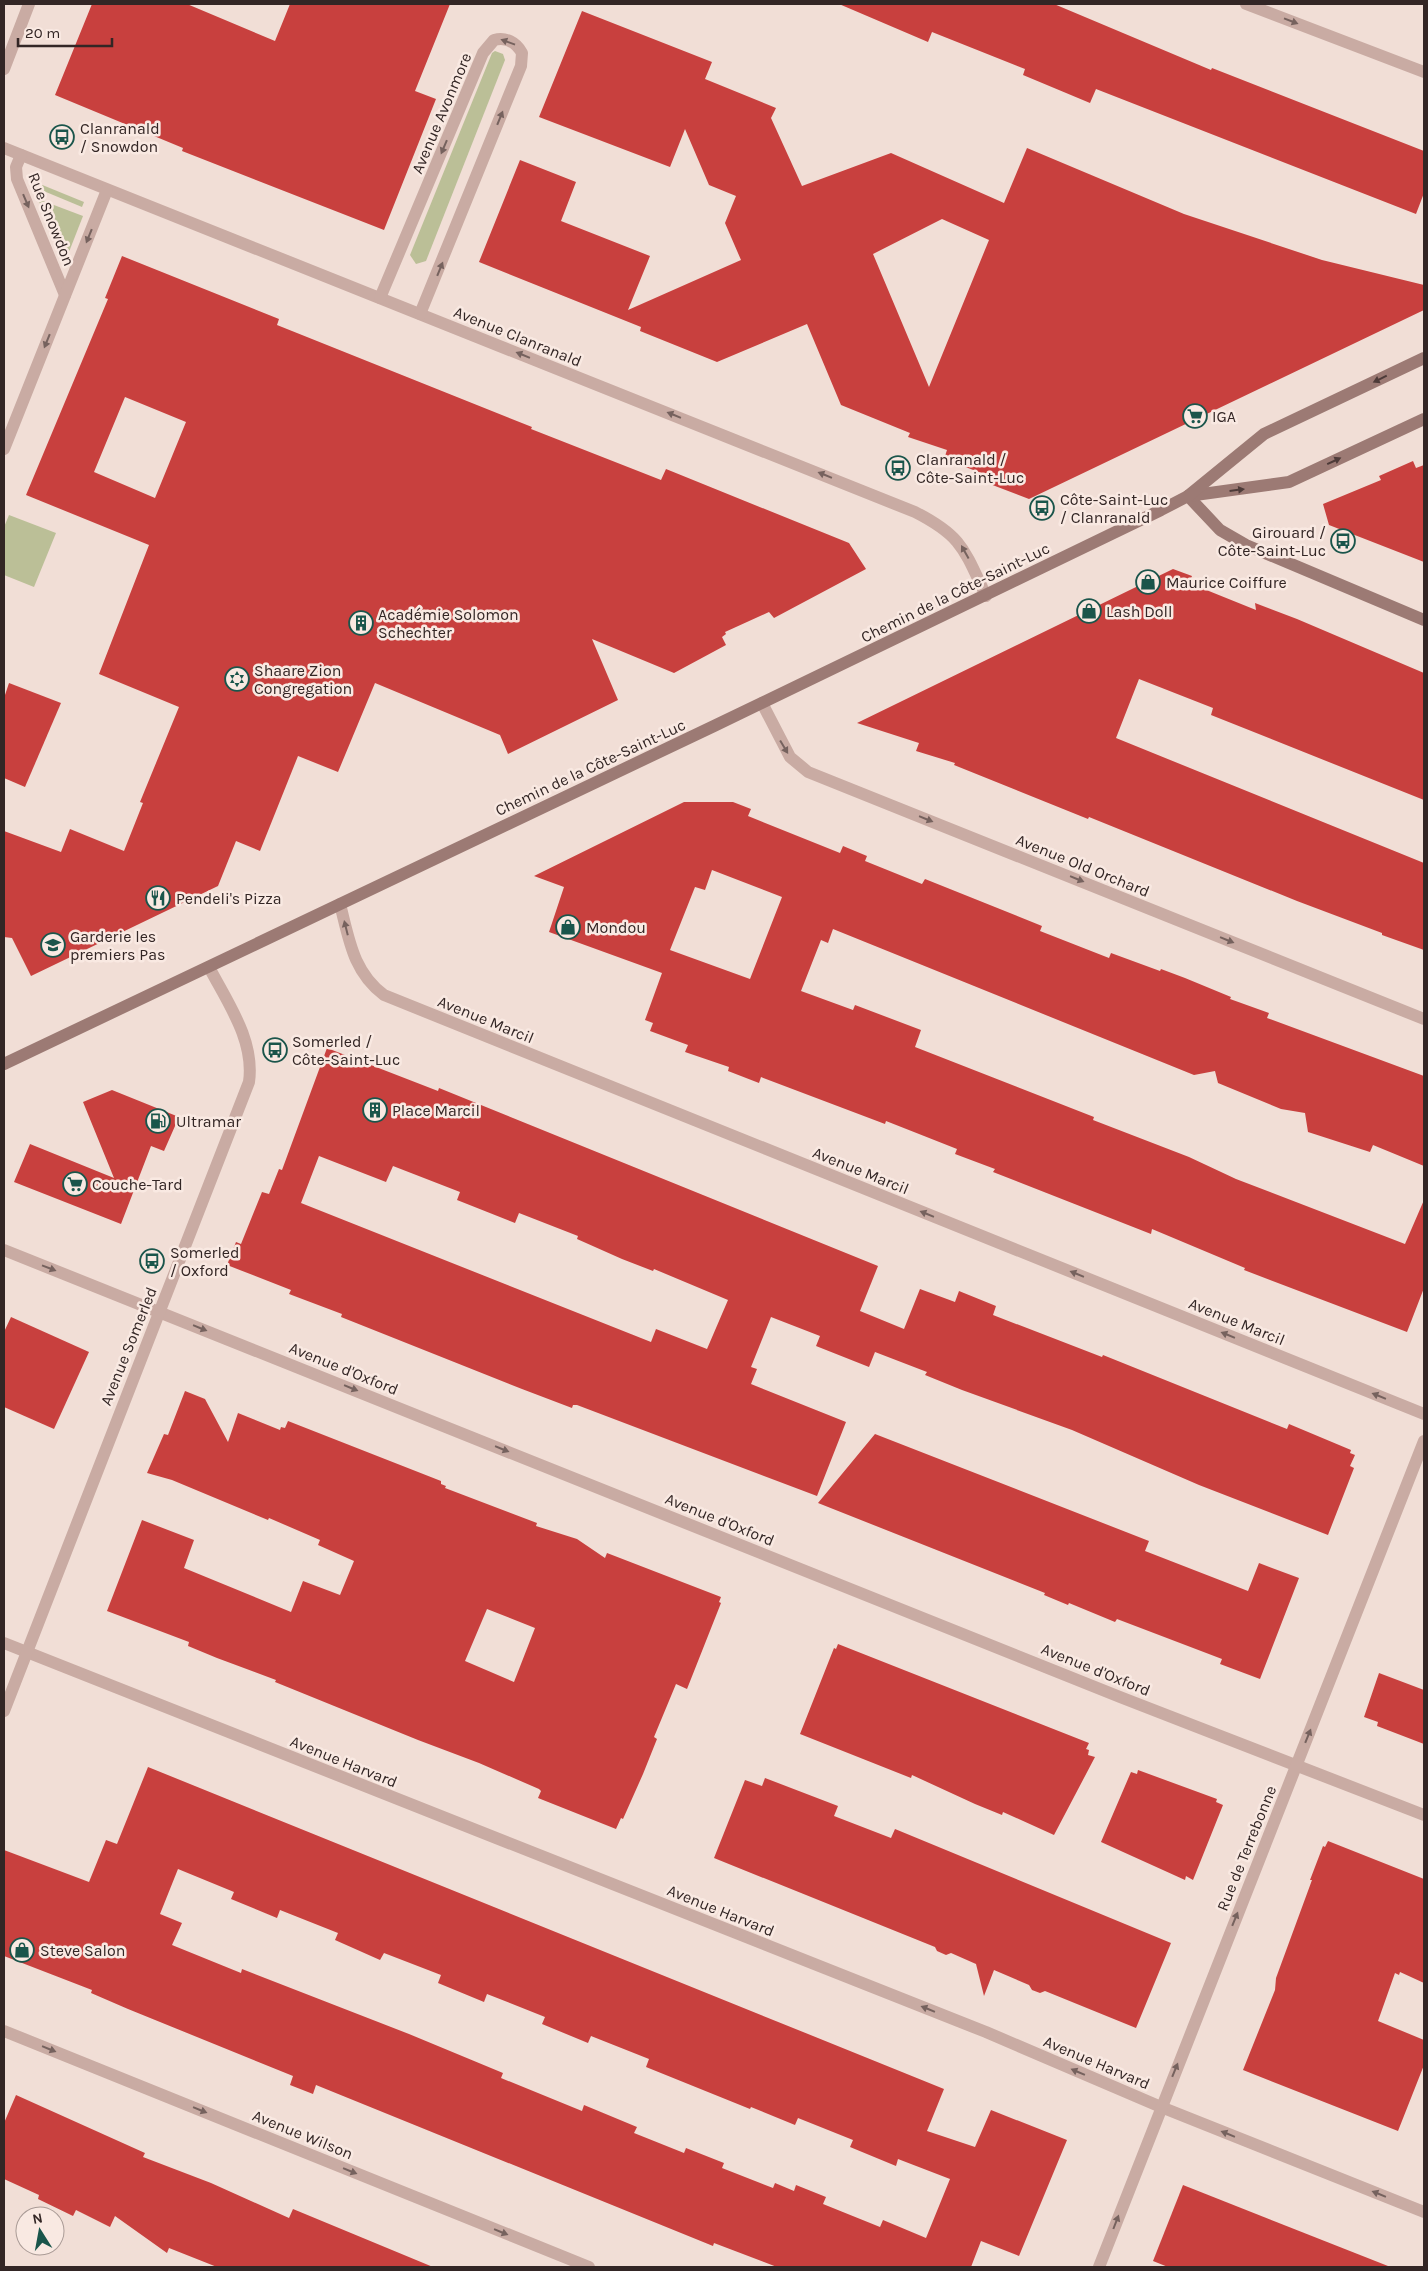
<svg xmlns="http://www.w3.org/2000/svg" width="1428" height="2271" viewBox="0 0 1428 2271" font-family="Karla,sans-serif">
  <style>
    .green { fill: #bbbf97 }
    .building { fill: #c8403e; fill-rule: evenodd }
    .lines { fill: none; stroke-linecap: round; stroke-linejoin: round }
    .street { stroke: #c9aba3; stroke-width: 12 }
    .secondary { stroke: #9c7a74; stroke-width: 12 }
    .oneway { fill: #76625e }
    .oneway2 { fill: #4d3b39 }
    .labels { text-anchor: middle; stroke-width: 5; stroke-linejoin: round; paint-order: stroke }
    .street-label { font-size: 16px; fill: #332625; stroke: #f9e9e2 }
    .poi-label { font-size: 16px; fill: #332625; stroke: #f9e9e2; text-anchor: start }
  </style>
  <rect width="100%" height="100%" fill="#f1ded6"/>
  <g class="green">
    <path d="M 495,51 L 503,54 L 505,60 L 426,261 L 416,264 L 410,255 L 492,53 Z"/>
    <path d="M 35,182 L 84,202 L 82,207 L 34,187 Z"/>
    <path d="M 38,199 L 83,216 L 67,257 L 62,256 Z"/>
    <path d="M 9,515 L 56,533 L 34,587 L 4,575 L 4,527 Z"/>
  </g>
  <g class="building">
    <path d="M 92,4 L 187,4 L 275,41 L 290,4 L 450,4 L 415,91 L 436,99 L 384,230 L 182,151 L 183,148 L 55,95 Z"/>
    <path d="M 839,4 L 1054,4 L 1211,70 L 1212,68 L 1424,151 L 1424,193 L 1416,214 L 1096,89 L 1090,103 L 1023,75 L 1025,69 L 932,32 L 928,42 Z"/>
    <path d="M 582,11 L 712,62 L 705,79 L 776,108 L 771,118 L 802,186 L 891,153 L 1004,203 L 1027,148 L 1184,214 L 1322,260 L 1424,285 L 1424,310 L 1029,499 L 982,481 L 984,474 L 944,459 L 947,450 L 908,437 L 910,433 L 841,405 L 807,324 L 717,362 L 640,331 L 641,327 L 479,262 L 520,160 L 576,182 L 561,221 L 650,256 L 628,310 L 741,260 L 725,223 L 736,196 L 709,185 L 685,129 L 670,167 L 539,117 ZM 942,219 L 989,240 L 929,387 L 873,254 Z"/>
    <path d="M 122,256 L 279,319 L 277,325 L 532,427 L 531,429 L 661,480 L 666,469 L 849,543 L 866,569 L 774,618 L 769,612 L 725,632 L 726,634 L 722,637 L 726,645 L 674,673 L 592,639 L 618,700 L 508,754 L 500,735 L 375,683 L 338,772 L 298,756 L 260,851 L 236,841 L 218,886 L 31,976 L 12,938 L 4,937 L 4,831 L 61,852 L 70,829 L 124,851 L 143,803 L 140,802 L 179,707 L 99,674 L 149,545 L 26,495 L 108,299 L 105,298 ZM 125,397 L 186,422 L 155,498 L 94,472 Z"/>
    <path d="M 1413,461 L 1416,468 L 1424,465 L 1424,562 L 1329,525 L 1323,504 L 1381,480 L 1379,476 Z"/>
    <path d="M 1173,569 L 1192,576 L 1189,583 L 1256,610 L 1255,603 L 1297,619 L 1424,673 L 1424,800 L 1211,715 L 1213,708 L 1139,679 L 1116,738 L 1424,863 L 1424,950 L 1382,935 L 1382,933 L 1297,901 L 1089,817 L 1088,819 L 954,765 L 955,763 L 916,751 L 919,743 L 857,723 Z"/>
    <path d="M 9,683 L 61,703 L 25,787 L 4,778 L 4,698 Z"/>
    <path d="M 684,802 L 733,802 L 751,809 L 748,816 L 840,853 L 843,846 L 867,856 L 865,861 L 922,884 L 925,879 L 1042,926 L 1040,931 L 1109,958 L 1111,953 L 1160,971 L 1161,969 L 1185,978 L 1231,997 L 1230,999 L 1269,1013 L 1267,1018 L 1424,1076 L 1424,1166 L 1373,1145 L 1370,1152 L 1308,1132 L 1305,1113 L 1281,1109 L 1218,1083 L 1215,1071 L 1194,1075 L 833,929 L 828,943 L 821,940 L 801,991 L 853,1010 L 855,1005 L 921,1030 L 915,1047 L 1094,1117 L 1093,1120 L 1189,1157 L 1236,1179 L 1405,1244 L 1424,1200 L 1424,1288 L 1407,1332 L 1244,1270 L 1245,1268 L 1152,1229 L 1151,1234 L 993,1172 L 995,1169 L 955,1154 L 957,1149 L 919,1134 L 886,1121 L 885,1124 L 761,1077 L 759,1083 L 728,1071 L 729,1067 L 685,1052 L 688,1045 L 650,1031 L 653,1023 L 645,1020 L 662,973 L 549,932 L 564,887 L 534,876 ZM 712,870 L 782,897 L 750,979 L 670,950 L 695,887 L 705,890 Z"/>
    <path d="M 327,1048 L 438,1091 L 439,1088 L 878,1266 L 860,1311 L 904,1329 L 920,1289 L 955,1302 L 959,1291 L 996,1306 L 993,1315 L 1102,1357 L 1103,1355 L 1287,1429 L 1289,1424 L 1351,1450 L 1350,1453 L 1355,1455 L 1350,1466 L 1354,1468 L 1328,1535 L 1199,1485 L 1072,1430 L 962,1390 L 925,1375 L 927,1372 L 875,1352 L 869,1367 L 816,1346 L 820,1336 L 771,1317 L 751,1367 L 757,1369 L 751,1384 L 846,1422 L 817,1496 L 577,1405 L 573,1405 L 572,1408 L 522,1389 L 341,1317 L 342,1314 L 289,1294 L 291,1290 L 227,1265 L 236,1242 L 241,1244 L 262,1192 L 269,1194 L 279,1169 L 282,1170 ZM 319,1156 L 386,1182 L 393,1166 L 460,1192 L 457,1200 L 515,1223 L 519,1213 L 578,1236 L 577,1239 L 622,1259 L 653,1271 L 654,1269 L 728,1300 L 707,1349 L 656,1329 L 651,1342 L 301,1203 Z"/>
    <path d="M 112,1090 L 179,1117 L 164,1151 L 151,1146 L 121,1224 L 14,1182 L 30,1144 L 114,1178 L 83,1102 Z"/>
    <path d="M 11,1317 L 89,1352 L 54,1429 L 4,1407 L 4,1332 Z"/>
    <path d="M 185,1391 L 205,1399 L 228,1442 L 238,1413 L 280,1430 L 281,1427 L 285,1428 L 288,1421 L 441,1481 L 441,1484 L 446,1486 L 445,1488 L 537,1523 L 536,1526 L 577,1539 L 605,1558 L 607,1553 L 721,1597 L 719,1602 L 721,1603 L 687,1689 L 676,1684 L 654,1737 L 657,1739 L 643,1774 L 623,1819 L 621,1818 L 616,1829 L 538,1798 L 541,1791 L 539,1789 L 479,1763 L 418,1740 L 275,1682 L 276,1680 L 217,1658 L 188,1646 L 189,1642 L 107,1611 L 142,1520 L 194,1540 L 184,1568 L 291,1612 L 303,1581 L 340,1595 L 354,1561 L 318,1545 L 320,1540 L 269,1518 L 268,1520 L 172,1480 L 147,1473 L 164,1434 L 168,1435 ZM 487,1609 L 535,1628 L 514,1682 L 465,1661 Z"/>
    <path d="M 875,1434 L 1149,1541 L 1145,1551 L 1248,1591 L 1259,1563 L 1299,1578 L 1260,1679 L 1220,1664 L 1222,1659 L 1117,1619 L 1115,1622 L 1069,1603 L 1068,1605 L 1044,1595 L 1045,1593 L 818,1503 Z"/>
    <path d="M 838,1644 L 1089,1743 L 1086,1749 L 1089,1750 L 1088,1755 L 1095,1757 L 1054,1835 L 1003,1812 L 1002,1815 L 975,1804 L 912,1775 L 911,1778 L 800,1734 L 834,1648 L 836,1649 Z"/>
    <path d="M 1379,1673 L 1424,1690 L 1424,1744 L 1377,1726 L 1378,1722 L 1364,1717 Z"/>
    <path d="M 148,1767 L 944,2089 L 927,2131 L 975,2147 L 991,2110 L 1067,2140 L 1019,2256 L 981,2241 L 971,2267 L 777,2267 L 714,2243 L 713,2246 L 316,2085 L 313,2094 L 290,2085 L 293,2076 L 128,2009 L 91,1993 L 92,1990 L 4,1956 L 4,1850 L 89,1882 L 106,1840 L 117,1844 ZM 178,1869 L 234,1892 L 231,1899 L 277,1918 L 280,1910 L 338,1933 L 335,1940 L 380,1960 L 384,1953 L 441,1975 L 438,1983 L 484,2002 L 487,1994 L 545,2017 L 542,2024 L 588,2043 L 591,2036 L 649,2059 L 646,2067 L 750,2109 L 751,2107 L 795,2125 L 798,2118 L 853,2140 L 850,2147 L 896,2166 L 898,2159 L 950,2179 L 926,2238 L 883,2220 L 880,2227 L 823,2204 L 826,2197 L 796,2185 L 794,2191 L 775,2183 L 773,2188 L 722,2168 L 724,2163 L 686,2148 L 684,2153 L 634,2133 L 637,2127 L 584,2105 L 582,2111 L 501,2078 L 503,2073 L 409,2034 L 242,1969 L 241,1973 L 172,1945 L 182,1923 L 160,1914 Z"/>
    <path d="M 1138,1770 L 1217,1799 L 1216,1802 L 1223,1805 L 1193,1880 L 1186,1876 L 1185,1880 L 1101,1842 L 1131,1772 L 1137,1774 Z"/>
    <path d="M 765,1778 L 838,1806 L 834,1816 L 891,1838 L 895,1829 L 1171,1943 L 1136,2028 L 1045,1991 L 1040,1993 L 1032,1990 L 1029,1985 L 994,1970 L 984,1996 L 976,1964 L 951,1953 L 946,1955 L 937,1951 L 935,1947 L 714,1858 L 745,1780 L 762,1786 Z"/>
    <path d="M 1328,1841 L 1424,1879 L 1424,1983 L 1400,1972 L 1399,1975 L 1395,1973 L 1378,2021 L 1424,2040 L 1424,2065 L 1398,2131 L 1243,2070 L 1275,1990 L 1276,1978 L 1312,1880 L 1310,1880 L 1323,1846 L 1325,1847 Z"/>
    <path d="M 16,2095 L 145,2153 L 143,2157 L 211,2183 L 289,2218 L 293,2209 L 433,2267 L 217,2267 L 169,2248 L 167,2253 L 115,2216 L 110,2227 L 76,2210 L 73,2216 L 38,2199 L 39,2195 L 4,2179 L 4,2123 Z"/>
    <path d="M 1183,2185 L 1388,2266 L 1388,2267 L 1168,2267 L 1153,2261 Z"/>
  </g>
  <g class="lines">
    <g class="street">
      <path d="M 1246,4 L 1424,72"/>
      <path d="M 4,69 L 29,4"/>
      <path d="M 4,148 L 915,512 C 962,536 964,549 986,596"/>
      <path d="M 21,155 L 16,167 L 17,179 L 65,295"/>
      <path d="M 380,298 L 483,53 L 494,40 C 506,37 516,42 522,53 L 521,66 L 420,314"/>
      <path d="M 4,449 L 107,190"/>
      <path d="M 762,703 L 790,757 L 808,772 L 1424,1019"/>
      <path d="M 340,904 C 349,939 353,972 384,995 L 1424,1414"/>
      <path d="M 4,1250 L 1120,1697 L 1424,1815"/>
      <path d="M 4,1643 L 986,2032 L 1161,2107 L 1424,2212"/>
      <path d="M 4,1711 L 249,1082 C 255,1040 227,1002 209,967"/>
      <path d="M 4,2031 L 589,2267"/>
      <path d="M 1099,2267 L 1424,1441"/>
    </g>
    <g class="secondary">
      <path d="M 1188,496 L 1220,530 L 1246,545 L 1424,620"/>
      <path d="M 1188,496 L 1289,482 L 1424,419"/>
      <path d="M 4,1064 L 714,726 L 1161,510 L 1188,496 L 1264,434 L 1424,358"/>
    </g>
  </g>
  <defs><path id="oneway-solid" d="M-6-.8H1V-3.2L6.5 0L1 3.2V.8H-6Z" transform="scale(1.25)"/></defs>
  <g class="oneway">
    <use href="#oneway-solid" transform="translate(1291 21) rotate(21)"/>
    <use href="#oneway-solid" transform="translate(508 42) rotate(-160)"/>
    <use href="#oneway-solid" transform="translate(500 118) rotate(-68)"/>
    <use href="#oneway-solid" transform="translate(444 147) rotate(113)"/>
    <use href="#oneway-solid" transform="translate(26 201) rotate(67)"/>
    <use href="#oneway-solid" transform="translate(89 236) rotate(112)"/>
    <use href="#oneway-solid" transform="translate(440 269) rotate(-68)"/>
    <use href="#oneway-solid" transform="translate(47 341) rotate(112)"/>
    <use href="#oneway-solid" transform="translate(523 355) rotate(-158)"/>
    <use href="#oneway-solid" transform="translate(674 415) rotate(-158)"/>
    <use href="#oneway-solid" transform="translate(825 475) rotate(-158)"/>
    <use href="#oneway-solid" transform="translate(965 552) rotate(-119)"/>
    <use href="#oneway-solid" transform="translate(784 747) rotate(59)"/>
    <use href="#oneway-solid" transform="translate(926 819) rotate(22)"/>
    <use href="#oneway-solid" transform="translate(1077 879) rotate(22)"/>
    <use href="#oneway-solid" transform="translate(346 928) rotate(-104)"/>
    <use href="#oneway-solid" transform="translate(1227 940) rotate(22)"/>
    <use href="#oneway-solid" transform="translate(927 1214) rotate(-158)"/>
    <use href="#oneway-solid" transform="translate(49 1268) rotate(21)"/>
    <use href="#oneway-solid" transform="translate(1077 1274) rotate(-158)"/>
    <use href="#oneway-solid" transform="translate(200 1328) rotate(22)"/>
    <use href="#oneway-solid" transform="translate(1228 1335) rotate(-158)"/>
    <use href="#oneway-solid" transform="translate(351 1388) rotate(22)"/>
    <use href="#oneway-solid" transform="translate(1379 1396) rotate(-158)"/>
    <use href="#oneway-solid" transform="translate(502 1449) rotate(22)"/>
    <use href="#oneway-solid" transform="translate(1308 1736) rotate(-68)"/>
    <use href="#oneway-solid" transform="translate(1235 1919) rotate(-68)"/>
    <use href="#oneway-solid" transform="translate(928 2009) rotate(-158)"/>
    <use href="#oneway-solid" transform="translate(49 2049) rotate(22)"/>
    <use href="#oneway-solid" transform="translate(1175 2070) rotate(-68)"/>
    <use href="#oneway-solid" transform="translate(1078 2072) rotate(-157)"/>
    <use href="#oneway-solid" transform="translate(200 2110) rotate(22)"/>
    <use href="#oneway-solid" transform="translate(1228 2134) rotate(-158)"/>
    <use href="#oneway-solid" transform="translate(350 2171) rotate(22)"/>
    <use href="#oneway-solid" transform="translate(1379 2194) rotate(-158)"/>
    <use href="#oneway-solid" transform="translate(1116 2222) rotate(-69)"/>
    <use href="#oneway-solid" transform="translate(501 2232) rotate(22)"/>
  </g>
  <g class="oneway2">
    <use href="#oneway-solid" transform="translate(1380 379) rotate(154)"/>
    <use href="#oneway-solid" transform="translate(1334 461) rotate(-25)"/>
    <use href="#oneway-solid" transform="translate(1237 490) rotate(-7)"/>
  </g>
  <defs>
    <g id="bus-ring" transform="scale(1.25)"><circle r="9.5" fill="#f9e9e2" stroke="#1a554b" stroke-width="1.5"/><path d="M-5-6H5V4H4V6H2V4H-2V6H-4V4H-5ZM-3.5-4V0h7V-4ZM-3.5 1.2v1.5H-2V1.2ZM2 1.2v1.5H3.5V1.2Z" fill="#1a554b"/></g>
    <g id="supermarket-ring" transform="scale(1.25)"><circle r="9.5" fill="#f9e9e2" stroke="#1a554b" stroke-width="1.5"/><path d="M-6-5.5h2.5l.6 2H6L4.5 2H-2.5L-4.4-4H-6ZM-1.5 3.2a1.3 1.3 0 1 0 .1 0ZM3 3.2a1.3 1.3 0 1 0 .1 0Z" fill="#1a554b"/></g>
    <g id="shop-ring" transform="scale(1.25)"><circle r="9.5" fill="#f9e9e2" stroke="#1a554b" stroke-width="1.5"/><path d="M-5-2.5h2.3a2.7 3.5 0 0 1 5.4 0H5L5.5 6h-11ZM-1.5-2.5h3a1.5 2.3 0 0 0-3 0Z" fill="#1a554b"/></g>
    <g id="building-ring" transform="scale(1.25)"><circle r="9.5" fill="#f9e9e2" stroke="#1a554b" stroke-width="1.5"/><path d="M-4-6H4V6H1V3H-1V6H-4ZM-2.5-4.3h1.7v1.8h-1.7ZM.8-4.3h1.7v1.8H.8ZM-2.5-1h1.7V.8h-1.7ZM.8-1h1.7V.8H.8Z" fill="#1a554b"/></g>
    <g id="synagogue-ring" transform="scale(1.25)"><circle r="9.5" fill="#f9e9e2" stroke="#1a554b" stroke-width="1.5"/><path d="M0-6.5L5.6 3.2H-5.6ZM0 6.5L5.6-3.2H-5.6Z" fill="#1a554b"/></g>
    <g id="restaurant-ring" transform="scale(1.25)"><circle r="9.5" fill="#f9e9e2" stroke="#1a554b" stroke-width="1.5"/><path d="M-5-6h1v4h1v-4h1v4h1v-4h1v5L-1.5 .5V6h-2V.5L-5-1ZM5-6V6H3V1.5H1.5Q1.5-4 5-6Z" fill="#1a554b"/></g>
    <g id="school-ring" transform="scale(1.25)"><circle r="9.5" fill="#f9e9e2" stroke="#1a554b" stroke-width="1.5"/><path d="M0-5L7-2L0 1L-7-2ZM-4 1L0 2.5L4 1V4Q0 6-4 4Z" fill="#1a554b"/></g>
    <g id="fuel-ring" transform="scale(1.25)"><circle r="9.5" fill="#f9e9e2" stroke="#1a554b" stroke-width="1.5"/><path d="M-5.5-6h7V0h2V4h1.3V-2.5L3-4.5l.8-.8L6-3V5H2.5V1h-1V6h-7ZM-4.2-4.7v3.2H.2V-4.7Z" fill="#1a554b"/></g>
  </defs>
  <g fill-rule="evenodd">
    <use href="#bus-ring" x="62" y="137"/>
    <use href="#supermarket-ring" x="1195" y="416"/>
    <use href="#bus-ring" x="898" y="468"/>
    <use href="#bus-ring" x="1042" y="508"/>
    <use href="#bus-ring" x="1343" y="541"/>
    <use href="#shop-ring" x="1148" y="582"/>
    <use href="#shop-ring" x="1089" y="611"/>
    <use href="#building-ring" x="361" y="623"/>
    <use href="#synagogue-ring" x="237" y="679"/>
    <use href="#restaurant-ring" x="158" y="898"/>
    <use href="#shop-ring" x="568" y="927"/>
    <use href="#school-ring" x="53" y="945"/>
    <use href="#bus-ring" x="275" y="1050"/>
    <use href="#building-ring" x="375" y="1110"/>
    <use href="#fuel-ring" x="158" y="1121"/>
    <use href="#supermarket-ring" x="75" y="1184"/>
    <use href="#bus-ring" x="152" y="1261"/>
    <use href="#shop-ring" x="22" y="1950"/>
  </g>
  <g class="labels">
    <g class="street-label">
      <text transform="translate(441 113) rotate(-67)" y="6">Avenue Avonmore</text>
      <text transform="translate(52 219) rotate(68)" y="6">Rue Snowdon</text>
      <text transform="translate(518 336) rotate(22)" y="6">Avenue Clanranald</text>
      <text transform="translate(955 592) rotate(-26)" y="6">Chemin de la Côte-Saint-Luc</text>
      <text transform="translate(590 767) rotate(-25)" y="6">Chemin de la Côte-Saint-Luc</text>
      <text transform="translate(1083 865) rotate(22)" y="6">Avenue Old Orchard</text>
      <text transform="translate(486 1019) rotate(22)" y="6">Avenue Marcil</text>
      <text transform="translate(861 1170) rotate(22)" y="6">Avenue Marcil</text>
      <text transform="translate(1237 1321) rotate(22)" y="6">Avenue Marcil</text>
      <text transform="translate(128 1346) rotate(-68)" y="6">Avenue Somerled</text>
      <text transform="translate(344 1368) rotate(22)" y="6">Avenue d'Oxford</text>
      <text transform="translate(720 1519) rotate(22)" y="6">Avenue d'Oxford</text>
      <text transform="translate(1096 1669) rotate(22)" y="6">Avenue d'Oxford</text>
      <text transform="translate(344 1761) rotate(22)" y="6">Avenue Harvard</text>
      <text transform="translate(1246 1848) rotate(-68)" y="6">Rue de Terrebonne</text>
      <text transform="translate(721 1910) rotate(22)" y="6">Avenue Harvard</text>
      <text transform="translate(1097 2062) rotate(23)" y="6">Avenue Harvard</text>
      <text transform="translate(303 2134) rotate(22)" y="6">Avenue Wilson</text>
    </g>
    <g class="poi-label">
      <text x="80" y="134">Clanranald<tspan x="80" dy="18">/ Snowdon</tspan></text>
      <text x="1212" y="422">IGA</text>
      <text x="916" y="465">Clanranald /<tspan x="916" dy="18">Côte-Saint-Luc</tspan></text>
      <text x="1060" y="505">Côte-Saint-Luc<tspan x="1060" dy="18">/ Clanranald</tspan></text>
      <text x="1326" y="538" text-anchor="end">Girouard /<tspan x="1326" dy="18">Côte-Saint-Luc</tspan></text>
      <text x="1166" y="588">Maurice Coiffure</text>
      <text x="1106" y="617">Lash Doll</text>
      <text x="378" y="620">Académie Solomon<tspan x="378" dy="18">Schechter</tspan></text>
      <text x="254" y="676">Shaare Zion<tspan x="254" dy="18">Congregation</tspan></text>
      <text x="176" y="904">Pendeli's Pizza</text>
      <text x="586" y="933">Mondou</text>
      <text x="70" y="942">Garderie les<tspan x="70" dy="18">premiers Pas</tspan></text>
      <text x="292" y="1047">Somerled /<tspan x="292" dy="18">Côte-Saint-Luc</tspan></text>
      <text x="392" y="1116">Place Marcil</text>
      <text x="176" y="1127">Ultramar</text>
      <text x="92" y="1190">Couche-Tard</text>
      <text x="170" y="1258">Somerled<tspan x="170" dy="18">/ Oxford</tspan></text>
      <text x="40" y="1956">Steve Salon</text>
    </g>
  </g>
  <rect width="1428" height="2271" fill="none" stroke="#332625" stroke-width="10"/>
  <g transform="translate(40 2231) rotate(349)"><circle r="24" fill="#f9e9e2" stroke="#aa9b96"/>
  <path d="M0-4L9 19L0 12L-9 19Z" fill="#1a554b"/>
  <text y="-8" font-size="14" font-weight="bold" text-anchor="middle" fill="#332625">N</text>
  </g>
  <path d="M18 38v8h94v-8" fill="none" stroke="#332625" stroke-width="2.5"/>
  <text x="25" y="38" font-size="15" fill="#332625" stroke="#f9e9e2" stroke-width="4" paint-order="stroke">20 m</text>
</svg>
